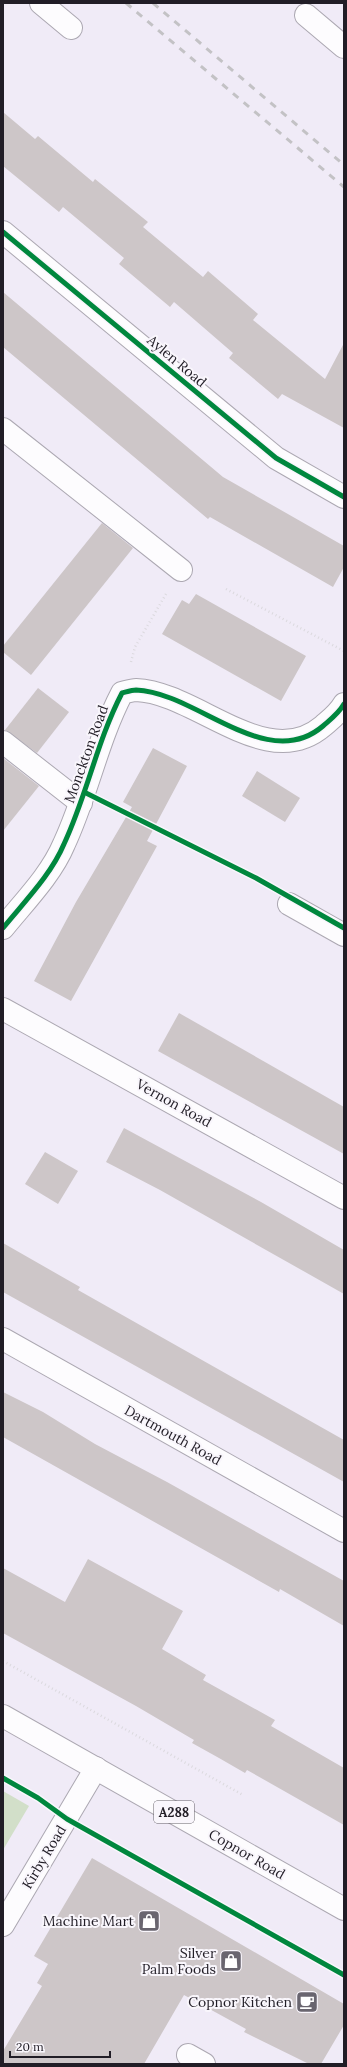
<svg xmlns="http://www.w3.org/2000/svg" width="347" height="2067" viewBox="0 0 347 2067" font-family="Lora,serif">
  <style>
    .green { fill: #d2dfc9 }
    .building { fill: #cdc6c8 }
    .lines { fill: none; stroke-linecap: round; stroke-linejoin: round }
    .minor-casing { stroke: #aca8b2; stroke-width: 24 }
    .major-casing { stroke: #aca8b2; stroke-width: 24 }
    .path { stroke: #dbd9de; stroke-width: 2.5; stroke-dasharray: 1 3; stroke-linecap: butt }
    .minor { stroke: #fdfcfe; stroke-width: 22 }
    .major { stroke: #fdfcfe; stroke-width: 22 }
    .rail { stroke: #c3c2c5; stroke-width: 3; stroke-dasharray: 7 7; stroke-linecap: butt }
    .cycleway-casing { stroke: #f9f6fc; stroke-width: 8 }
    .cycleway { stroke: #00873e; stroke-width: 5 }
    .labels { text-anchor: middle; stroke-width: 4; stroke-linejoin: round; paint-order: stroke }
    .shield { fill: #f9f6fc; stroke: #625e66; stroke-width: 1 }
    .shield-label { font-size: 13px; font-weight: bold; fill: #211d26 }
    .street-label { font-size: 14px; fill: #211d26; stroke: #f9f6fc }
    .poi-label { font-size: 14px; fill: #211d26; stroke: #f9f6fc; text-anchor: end }
  </style>
  <rect width="100%" height="100%" fill="#f0ebf7"/>
  <path class="green" d="M 3,1791 L 29,1806 L 3,1850 Z"/>
  <g class="building">
    <path d="M 3,112 L 35,139 L 38,136 L 93,182 L 95,179 L 148,222 L 143,227 L 203,277 L 208,271 L 258,314 L 253,320 L 325,379 L 344,343 L 344,428 L 282,394 L 278,399 L 229,358 L 233,353 L 174,302 L 170,307 L 119,264 L 124,258 L 63,207 L 59,212 L 3,166 Z"/>
    <path d="M 3,292 L 223,477 L 344,546 L 344,567 L 333,587 L 210,517 L 208,519 L 3,347 Z"/>
    <path d="M 102,523 L 133,548 L 31,675 L 3,652 L 3,646 Z"/>
    <path d="M 196,594 L 306,656 L 281,701 L 162,634 L 182,600 L 189,604 Z"/>
    <path d="M 38,688 L 69,712 L 37,753 L 5,730 Z"/>
    <path d="M 153,748 L 187,766 L 147,841 L 157,846 L 71,1001 L 34,981 L 76,902 L 132,807 L 123,802 Z"/>
    <path d="M 3,758 L 39,786 L 3,831 Z"/>
    <path d="M 257,771 L 300,798 L 285,822 L 242,796 Z"/>
    <path d="M 179,1013 L 344,1107 L 344,1154 L 158,1051 Z"/>
    <path d="M 124,1128 L 261,1202 L 344,1250 L 344,1294 L 160,1190 L 106,1162 Z"/>
    <path d="M 45,1152 L 78,1171 L 58,1204 L 25,1184 Z"/>
    <path d="M 3,1243 L 80,1287 L 78,1290 L 344,1440 L 344,1482 L 3,1292 Z"/>
    <path d="M 3,1392 L 43,1412 L 95,1444 L 167,1482 L 344,1581 L 344,1626 L 280,1589 L 279,1592 L 3,1437 Z"/>
    <path d="M 88,1559 L 183,1611 L 162,1649 L 206,1675 L 203,1680 L 275,1720 L 271,1726 L 344,1768 L 344,1825 L 247,1770 L 245,1773 L 219,1758 L 192,1743 L 194,1740 L 136,1706 L 3,1633 L 3,1568 L 65,1602 Z"/>
    <path d="M 92,1858 L 344,2004 L 344,2025 L 321,2064 L 309,2064 L 244,2032 L 246,2029 L 184,1995 L 144,2064 L 3,2064 L 3,2051 L 42,1986 L 37,1983 L 48,1964 L 34,1956 Z"/>
  </g>
  <g class="lines">
    <g class="minor-casing">
      <g id="minor">
        <path d="M 41,3 L 71,28"/>
        <path d="M 306,15 L 344,47"/>
        <path d="M 3,232 L 276,458 L 344,497"/>
        <path d="M 3,429 L 181,570"/>
        <path d="M 3,742 L 81,803"/>
        <path d="M 289,904 L 344,935"/>
        <path d="M 3,928 C 24,902 51,875 64,844 C 87,795 97,741 122,693 C 126,692 132,690 136,690 C 196,692 267,774 323,726 C 331,719 339,713 344,704"/>
        <path d="M 3,1009 L 344,1198"/>
        <path d="M 3,1339 L 344,1531"/>
        <path d="M 3,1925 L 96,1768"/>
        <path d="M 188,2055 L 204,2064"/>
      </g>
    </g>
    <g class="major-casing">
      <path id="major" d="M 3,1716 L 344,1909"/>
    </g>
    <g class="path">
      <path d="M 226,589 L 344,651"/>
      <path d="M 131,662 L 135,647 L 166,594"/>
      <path d="M 3,1661 L 243,1795"/>
    </g>
    <use href="#minor" class="minor"/>
    <use href="#major" class="major"/>
    <g class="rail">
      <path d="M 126,3 L 344,187"/>
      <path d="M 153,3 L 344,165"/>
    </g>
    <g class="cycleway-casing">
      <g id="cycleway">
        <path d="M 3,232 L 276,458 L 344,497"/>
        <path d="M 86,793 L 256,878 L 344,928"/>
        <path d="M 3,928 C 24,902 51,875 64,844 C 87,795 97,741 122,693 C 126,692 132,690 136,690 C 196,692 267,774 323,726 C 331,719 339,713 344,704"/>
        <path d="M 3,1778 L 38,1798 L 67,1819 L 344,1975"/>
      </g>
    </g>
    <use href="#cycleway" class="cycleway"/>
  </g>
  <defs>
    <g id="shop-square" transform="scale(1.15)"><rect x="-9" y="-9" width="18" height="18" rx="4" fill="#69656f" stroke="#f9f6fc"/><path d="M-5-2.5h2.3a2.7 3.5 0 0 1 5.4 0H5L5.5 6h-11ZM-1.5-2.5h3a1.5 2.3 0 0 0-3 0Z" fill="#fff"/></g>
    <g id="cafe-square" transform="scale(1.15)"><rect x="-9" y="-9" width="18" height="18" rx="4" fill="#69656f" stroke="#f9f6fc"/><path d="M-5.5-4.5H6V0H3Q3 3.5 0 3.5H-2.5Q-5.5 3.5-5.5 0ZM3-3.2v2h1.7v-2ZM-6 4.5H4V6H-6Z" fill="#fff"/></g>
  </defs>
  <g fill-rule="evenodd">
    <use href="#shop-square" x="149" y="1921"/>
    <use href="#shop-square" x="231" y="1961"/>
    <use href="#cafe-square" x="307" y="2002"/>
  </g>
  <g class="labels">
    <rect class="shield" x="154" y="1801" width="40" height="22" rx="3"/>
    <g class="shield-label">
      <text x="174" y="1817">A288</text>
    </g>
    <g class="street-label">
      <text transform="translate(177 361) rotate(40)" y="5">Aylen Road</text>
      <text transform="translate(86 754) rotate(-70)" y="5">Monckton Road</text>
      <text transform="translate(174 1103) rotate(29)" y="5">Vernon Road</text>
      <text transform="translate(173 1435) rotate(29)" y="5">Dartmouth Road</text>
      <text transform="translate(247 1854) rotate(30)" y="5">Copnor Road</text>
      <text transform="translate(44 1857) rotate(-59)" y="5">Kirby Road</text>
    </g>
    <g class="poi-label">
      <text x="134" y="1926">Machine Mart</text>
      <text x="216" y="1958">Silver<tspan x="216" dy="16">Palm Foods</tspan></text>
      <text x="292" y="2007">Copnor Kitchen</text>
    </g>
  </g>
  <rect width="347" height="2067" fill="none" stroke="#211d26" stroke-width="8"/>
  <path d="M10 2051v6h100v-6" fill="none" stroke="#211d26" stroke-width="2"/>
  <text x="16" y="2051" font-size="12" fill="#211d26" stroke="#f9f6fc" stroke-width="3" paint-order="stroke">20 m</text>
</svg>
